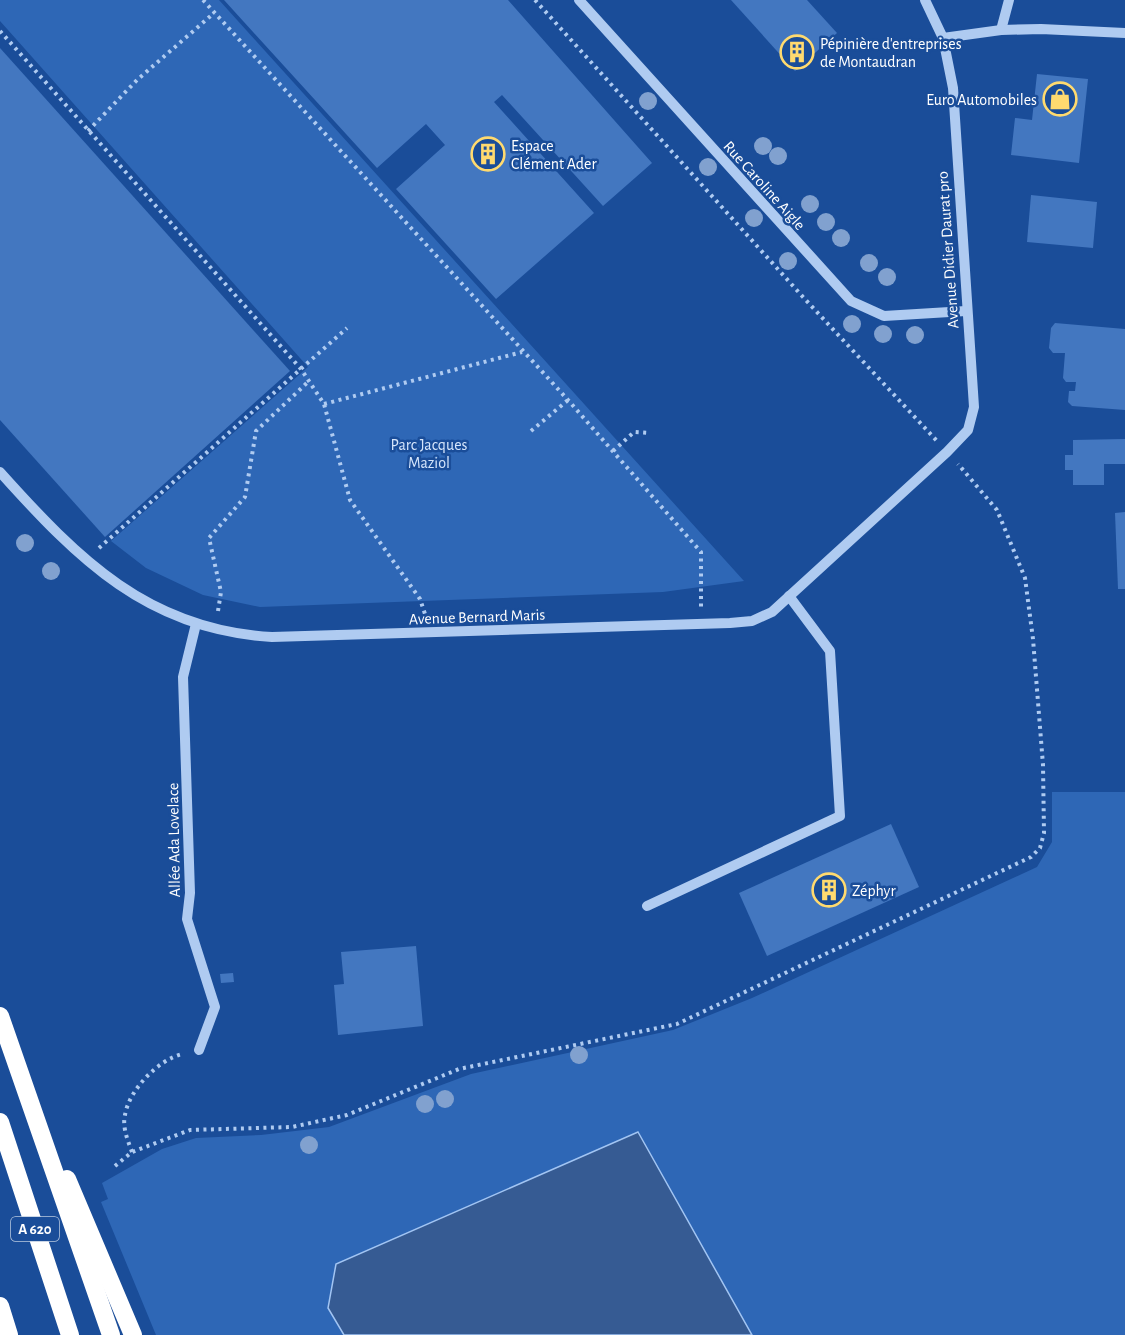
<svg xmlns="http://www.w3.org/2000/svg" width="1125" height="1335" viewBox="0 0 1125 1335" font-family="'Alegreya Sans',sans-serif">
  <style>
    .green { fill: #2e67b6 }
    .water { fill: #365b93; stroke: #a2c5f3; stroke-width: 1.5 }
    .building { fill: #4377c0 }
    .lines { fill: none; stroke-linecap: round; stroke-linejoin: round }
    .path { stroke: #afcbf1; stroke-width: 4; stroke-dasharray: 3 4.5; stroke-linecap: butt }
    .minor { stroke: #afcbf1; stroke-width: 10 }
    .highway { stroke: #fff; stroke-width: 18 }
    .tree { fill: #81a1cf }
    .labels { text-anchor: middle; stroke-width: 5; stroke-linejoin: round; paint-order: stroke }
    .shield { fill: #1a4d99; stroke: #bacae0; stroke-width: 1.5 }
    .shield-label { font-size: 15px; font-weight: bold; fill: #fff }
    .poi-label { font-size: 16px; fill: #fff; stroke: #1a4d99; text-anchor: start }
    .street-label { font-size: 16px; fill: #fff; stroke: #1a4d99 }
    .park-label { font-size: 16px; fill: #d6e6fc; stroke: #1a4d99 }
  </style>
  <rect width="100%" height="100%" fill="#1a4d99"/>
  <g class="green">
    <path d="M 0,0 L 219,0 L 744,581 L 663,592 L 260,607 L 203,595 L 146,568 L 111,541 L 308,367 L 0,21 Z"/>
    <path d="M 1052,792 L 1125,792 L 1125,1335 L 752,1335 L 638,1133 L 328,1308 L 344,1335 L 156,1335 L 101,1202 L 108,1199 L 102,1183 L 162,1149 L 196,1138 L 261,1135 L 329,1127 L 471,1074 L 673,1030 L 752,998 L 1037,867 L 1052,842 Z"/>
  </g>
  <path class="water" d="M 638,1132 L 752,1335 L 344,1335 L 328,1308 L 336,1264 Z"/>
  <g class="building">
    <path d="M 224,0 L 508,0 L 652,163 L 603,206 L 502,95 L 494,102 L 594,213 L 496,299 L 396,189 L 445,145 L 426,124 L 377,168 Z"/>
    <path d="M 731,0 L 807,0 L 837,33 L 795,71 Z"/>
    <path d="M 0,48 L 290,371 L 105,537 L 0,420 Z"/>
    <path d="M 1037,74 L 1088,79 L 1079,163 L 1011,155 L 1015,118 L 1032,120 Z"/>
    <path d="M 1031,195 L 1097,202 L 1093,248 L 1027,242 Z"/>
    <path d="M 1055,323 L 1125,329 L 1125,410 L 1072,406 L 1068,402 L 1069,391 L 1075,391 L 1076,382 L 1066,382 L 1063,378 L 1065,353 L 1053,353 L 1049,348 L 1051,328 Z"/>
    <path d="M 1125,439 L 1125,464 L 1104,464 L 1104,485 L 1073,485 L 1073,470 L 1065,470 L 1065,455 L 1073,455 L 1073,440 Z"/>
    <path d="M 1125,512 L 1125,589 L 1118,589 L 1115,513 Z"/>
    <path d="M 891,824 L 919,887 L 767,956 L 739,893 Z"/>
    <path d="M 416,946 L 423,1026 L 338,1035 L 334,985 L 344,984 L 341,952 Z"/>
    <path d="M 233,973 L 234,982 L 221,983 L 220,974 Z"/>
  </g>
  <g class="lines">
    <g class="path">
      <path d="M 203,0 L 568,400 L 701,552 L 701,609"/>
      <path d="M 535,0 L 803,297 L 937,441"/>
      <path d="M 0,31 L 301,369 L 324,404 L 350,500 L 420,599 L 425,614"/>
      <path d="M 88,131 L 137,80 L 214,13"/>
      <path d="M 324,404 L 522,352"/>
      <path d="M 531,431 L 568,400"/>
      <path d="M 613,451 L 634,432 L 649,433"/>
      <path d="M 99,548 L 347,328"/>
      <path d="M 218,611 L 221,592 L 209,538 L 245,497 L 256,431 L 309,381"/>
      <path d="M 132,1152 C 128,1141 122,1127 125,1115 C 129,1090 158,1060 182,1054"/>
      <path d="M 115,1166 L 132,1152 L 190,1130 L 292,1127 L 347,1115 L 459,1069 L 677,1024 L 1031,857 L 1040,848 L 1044,833 L 1043,765 L 1033,639 L 1025,578 L 997,510 L 958,464"/>
    </g>
    <g class="minor">
      <path d="M 579,0 L 851,301 L 884,316 L 966,311"/>
      <path d="M 1001,30 L 1009,0"/>
      <path d="M 943,38 L 1001,30 L 1041,29 L 1125,33"/>
      <path d="M 0,472 C 78,559 148,630 272,637 L 730,623 L 752,621 L 772,612 L 947,452 L 968,430 L 974,407 L 953,88 L 943,38 L 925,0"/>
      <path d="M 196,624 L 183,677 L 190,893 L 187,919 L 215,1007 L 199,1050"/>
      <path d="M 647,906 L 840,816 L 830,651 L 789,596"/>
    </g>
    <g class="highway">
      <path d="M 0,1016 L 111,1335"/>
      <path d="M 0,1122 L 70,1335"/>
      <path d="M 67,1179 L 133,1335"/>
      <path d="M 0,1306 L 9,1335"/>
    </g>
  </g>
  <g class="tree">
    <circle cx="648" cy="101" r="9"/>
    <circle cx="763" cy="146" r="9"/>
    <circle cx="778" cy="156" r="9"/>
    <circle cx="708" cy="167" r="9"/>
    <circle cx="810" cy="204" r="9"/>
    <circle cx="754" cy="218" r="9"/>
    <circle cx="826" cy="222" r="9"/>
    <circle cx="841" cy="238" r="9"/>
    <circle cx="788" cy="261" r="9"/>
    <circle cx="869" cy="263" r="9"/>
    <circle cx="887" cy="277" r="9"/>
    <circle cx="852" cy="324" r="9"/>
    <circle cx="883" cy="334" r="9"/>
    <circle cx="915" cy="335" r="9"/>
    <circle cx="25" cy="543" r="9"/>
    <circle cx="51" cy="571" r="9"/>
    <circle cx="579" cy="1055" r="9"/>
    <circle cx="445" cy="1099" r="9"/>
    <circle cx="425" cy="1104" r="9"/>
    <circle cx="309" cy="1145" r="9"/>
  </g>
  <defs>
    <g id="building-ring" transform="scale(1.725)"><circle r="9.5" fill="#1a4d99" stroke="#ffda6f" stroke-width="1.5"/><path d="M-4-6H4V6H1V3H-1V6H-4ZM-2.5-4.3h1.7v1.8h-1.7ZM.8-4.3h1.7v1.8H.8ZM-2.5-1h1.7V.8h-1.7ZM.8-1h1.7V.8H.8Z" fill="#ffda6f"/></g>
    <g id="shop-ring" transform="scale(1.725)"><circle r="9.5" fill="#1a4d99" stroke="#ffda6f" stroke-width="1.5"/><path d="M-5-2.5h2.3a2.7 3.5 0 0 1 5.4 0H5L5.5 6h-11ZM-1.5-2.5h3a1.5 2.3 0 0 0-3 0Z" fill="#ffda6f"/></g>
  </defs>
  <g fill-rule="evenodd">
    <use href="#building-ring" x="797" y="52"/>
    <use href="#shop-ring" x="1060" y="99"/>
    <use href="#building-ring" x="488" y="154"/>
    <use href="#building-ring" x="829" y="890"/>
  </g>
  <g class="labels">
    <rect class="shield" x="11" y="1217" width="48" height="24" rx="4.5"/>
    <g class="shield-label">
      <text x="35" y="1234">A 620</text>
    </g>
    <g class="poi-label">
      <text x="820" y="49">Pépinière d'entreprises<tspan x="820" dy="18">de Montaudran</tspan></text>
      <text x="1037" y="105" text-anchor="end">Euro Automobiles</text>
      <text x="511" y="151">Espace<tspan x="511" dy="18">Clément Ader</tspan></text>
      <text x="852" y="896">Zéphyr</text>
    </g>
    <g class="street-label">
      <text transform="translate(765 185) rotate(48)" y="6">Rue Caroline Aigle</text>
      <text transform="translate(947 250) rotate(-94)" y="6">Avenue Didier Daurat pro</text>
      <text transform="translate(477 616) rotate(-2)" y="6">Avenue Bernard Maris</text>
      <text transform="translate(173 840) rotate(-91)" y="6">Allée Ada Lovelace</text>
    </g>
    <g class="park-label">
      <text x="429" y="450">Parc Jacques<tspan x="429" dy="18">Maziol</tspan></text>
    </g>
  </g>
</svg>
